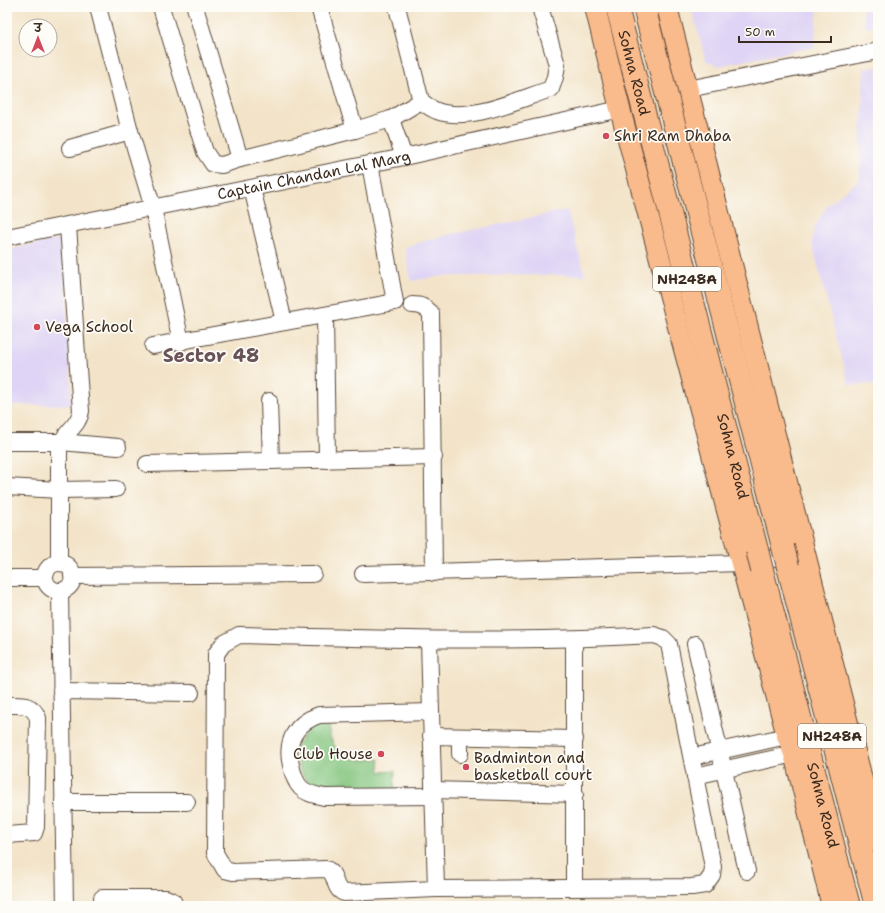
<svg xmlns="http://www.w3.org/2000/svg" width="885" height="913" viewBox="0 0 885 913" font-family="'Shantell Sans','Playpen Sans Deva',sans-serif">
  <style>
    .built { fill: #dfd4f5 }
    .green { fill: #83c57e; stroke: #5f784e }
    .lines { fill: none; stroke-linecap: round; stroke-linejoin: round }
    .minor-casing { stroke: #574638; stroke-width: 18 }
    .major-casing { stroke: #574638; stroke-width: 22 }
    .highway-casing { stroke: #574638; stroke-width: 24 }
    .minor { stroke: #fff; stroke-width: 16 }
    .major { stroke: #fabb8c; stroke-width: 20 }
    .highway { stroke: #fabb8c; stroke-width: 22 }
    .highway-bridge-casing { stroke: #574638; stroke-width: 24; stroke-linecap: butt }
    .highway-bridge { stroke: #fabb8c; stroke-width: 22 }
    .poi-dot { fill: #d1495b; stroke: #fdfcf7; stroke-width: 1.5 }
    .labels { text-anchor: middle; stroke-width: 3.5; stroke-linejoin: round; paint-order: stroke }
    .shield { fill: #fdfcf7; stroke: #75695f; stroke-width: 1 }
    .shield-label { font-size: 14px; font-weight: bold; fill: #3b2a1e }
    .street-label { font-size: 15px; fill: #3b2a1e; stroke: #fdfcf7 }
    .poi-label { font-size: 15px; fill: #3b2a1e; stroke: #fdfcf7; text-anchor: start }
    .district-label { font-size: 19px; font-weight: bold; fill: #695358; stroke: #fdfcf7 }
  </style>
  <rect width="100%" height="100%" fill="#fdfcf7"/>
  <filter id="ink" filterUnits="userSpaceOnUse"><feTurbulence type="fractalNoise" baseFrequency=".025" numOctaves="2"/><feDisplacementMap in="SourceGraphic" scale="8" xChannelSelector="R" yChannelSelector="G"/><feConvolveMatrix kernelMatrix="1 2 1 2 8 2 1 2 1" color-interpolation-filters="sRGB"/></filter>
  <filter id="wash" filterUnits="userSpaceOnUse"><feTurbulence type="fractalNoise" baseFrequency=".012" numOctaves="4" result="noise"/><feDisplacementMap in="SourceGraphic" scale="16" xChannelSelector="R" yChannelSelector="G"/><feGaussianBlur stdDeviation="0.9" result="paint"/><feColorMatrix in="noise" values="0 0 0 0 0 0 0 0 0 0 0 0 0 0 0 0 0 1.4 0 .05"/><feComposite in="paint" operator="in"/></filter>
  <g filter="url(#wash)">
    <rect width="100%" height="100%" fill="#f3e4c9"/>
    <g class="built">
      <path d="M 691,7 L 818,7 L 814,47 L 718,66 L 706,61 Z"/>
      <path d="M 862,7 L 878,7 L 878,25 L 865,27 Z"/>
      <path d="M 878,67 L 878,384 L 849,385 L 812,243 L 815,227 L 827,206 L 860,179 L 864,69 Z"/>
      <path d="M 567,210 L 585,275 L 443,276 L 411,281 L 405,247 L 443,236 Z"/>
      <path d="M 63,238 L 72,405 L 7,405 L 7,250 Z"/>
    </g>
    <path class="green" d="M 328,723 C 329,741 335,752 354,759 C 360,761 372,759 379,759 L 380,772 L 395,771 L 394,791 L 316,792 L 300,771 L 295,748 L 311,725 Z"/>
  </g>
  <g filter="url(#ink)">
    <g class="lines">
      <g class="minor-casing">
        <g id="minor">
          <path d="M 98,7 L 130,131 L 153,208 L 181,342"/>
          <path d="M 161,7 L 205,152 L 213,164 L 222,165 L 240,159 L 355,130 L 391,119 L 421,101"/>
          <path d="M 195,7 L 240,159"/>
          <path d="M 319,7 L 355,130"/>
          <path d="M 397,7 L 421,101 C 426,105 432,109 437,111 C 470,123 519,99 551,89 L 555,77 L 557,65 L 540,7"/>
          <path d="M 688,89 L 878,51"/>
          <path d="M 391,119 L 404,157"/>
          <path d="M 70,148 L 130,131"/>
          <path d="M 252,188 L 284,322"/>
          <path id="s1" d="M 7,237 L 404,157 L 620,109"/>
          <path d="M 412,305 C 421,305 425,307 431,313 L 434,573"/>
          <path d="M 325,315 L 327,460"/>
          <path d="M 153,346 L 395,302 L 370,164"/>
          <path d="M 269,401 L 271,461"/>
          <path d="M 7,442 L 61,442 L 118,447"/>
          <path d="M 147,464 L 434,457"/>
          <path d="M 7,487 L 59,490 L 116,489"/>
          <path d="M 59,563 L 59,448 C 63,432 79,427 81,411 L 68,226"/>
          <circle cx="59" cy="577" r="14"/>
          <path d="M 363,574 L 741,563 L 796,555"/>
          <path d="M 72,576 L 313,574"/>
          <path d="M 7,578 L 45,578"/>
          <path d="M 60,591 L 65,906"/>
          <path d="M 239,635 C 378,639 516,643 654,635 L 663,638 L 669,644 L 713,867 L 712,875 L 705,885 L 692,887 L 436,889 L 344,893 C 332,889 338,873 326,869 L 233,872 L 225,870 L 215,853 L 216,654 L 223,644 Z"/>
          <path d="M 574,640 L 574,888"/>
          <path d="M 429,641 L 436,889"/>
          <path d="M 695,644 L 747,871"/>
          <path d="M 61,691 L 191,693"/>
          <path d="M 7,705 C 21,705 32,703 38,718 L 36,827 L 34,833 L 7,835"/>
          <path d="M 431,712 L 319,715 C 296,723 285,741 291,765 C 293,774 295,782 301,788 C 307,794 316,795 324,797 L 433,796"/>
          <path d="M 431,736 L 575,739"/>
          <path d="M 460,737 L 460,754"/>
          <path d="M 692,757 L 787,736"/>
          <path d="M 695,776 L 794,754"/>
          <path d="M 433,790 L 575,794"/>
          <path d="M 63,802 L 187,802"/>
          <path d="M 102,898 L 166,898 L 173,901 L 175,906"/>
        </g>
      </g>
      <g class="major-casing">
        <g id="major">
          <path d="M 595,7 L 620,109 L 787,736 L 794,754 L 832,906"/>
          <path d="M 667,7 L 878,842"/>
        </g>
      </g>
      <g class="highway-casing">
        <g id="highway">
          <path id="s2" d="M 617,7 L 757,550"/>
          <path d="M 644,7 L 783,547"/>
          <path d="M 788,567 L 876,906"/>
          <path id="s3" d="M 762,570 L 849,906"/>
        </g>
      </g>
      <use href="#minor" class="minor"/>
      <use href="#major" class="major"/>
      <use href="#highway" class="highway"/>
      <g class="highway-bridge-casing">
        <g id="highway-bridge">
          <path d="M 783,547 L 788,567"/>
          <path d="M 757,550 L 762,570"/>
        </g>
      </g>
      <use href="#highway-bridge" class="highway-bridge"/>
    </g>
  </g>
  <g class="poi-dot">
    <circle cx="606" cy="136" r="4"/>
    <circle cx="37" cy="327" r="4"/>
    <circle cx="381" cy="754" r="4"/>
    <circle cx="466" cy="767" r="4"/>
  </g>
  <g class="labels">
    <g class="shield">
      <rect x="653" y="267" width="68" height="24" rx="3"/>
      <rect x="798" y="724" width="68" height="24" rx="3"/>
    </g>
    <g class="shield-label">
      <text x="687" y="284">NH248A</text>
      <text x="832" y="741">NH248A</text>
    </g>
    <g class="street-label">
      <text dy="5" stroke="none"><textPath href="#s2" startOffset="68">Sohna Road</textPath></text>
      <text dy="5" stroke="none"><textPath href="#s1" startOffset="313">Captain Chandan Lal Marg</textPath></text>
      <text dy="5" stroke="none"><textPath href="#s2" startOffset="464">Sohna Road</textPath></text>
      <text dy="5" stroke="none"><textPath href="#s3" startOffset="243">Sohna Road</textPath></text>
    </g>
    <g class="poi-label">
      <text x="614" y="141">Shri Ram Dhaba</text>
      <text x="45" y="332">Vega School</text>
      <text x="373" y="759" text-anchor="end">Club House</text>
      <text x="474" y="763">Badminton and<tspan x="474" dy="17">basketball court</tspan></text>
    </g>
    <g class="district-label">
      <text x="211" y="362">Sector 48</text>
    </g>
  </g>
  <rect width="885" height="913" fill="none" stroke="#fdfcf7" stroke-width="24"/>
  <g transform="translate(38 38)"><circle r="19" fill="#fdfcf7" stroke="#afa8a0"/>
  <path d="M0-3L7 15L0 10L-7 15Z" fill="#d1495b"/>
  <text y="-6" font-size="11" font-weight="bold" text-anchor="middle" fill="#3b2a1e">उ</text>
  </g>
  <path d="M739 36v6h92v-6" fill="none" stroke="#3b2a1e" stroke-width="2"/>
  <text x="745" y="36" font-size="12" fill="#3b2a1e" stroke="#fdfcf7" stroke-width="3" paint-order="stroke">50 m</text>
</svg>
